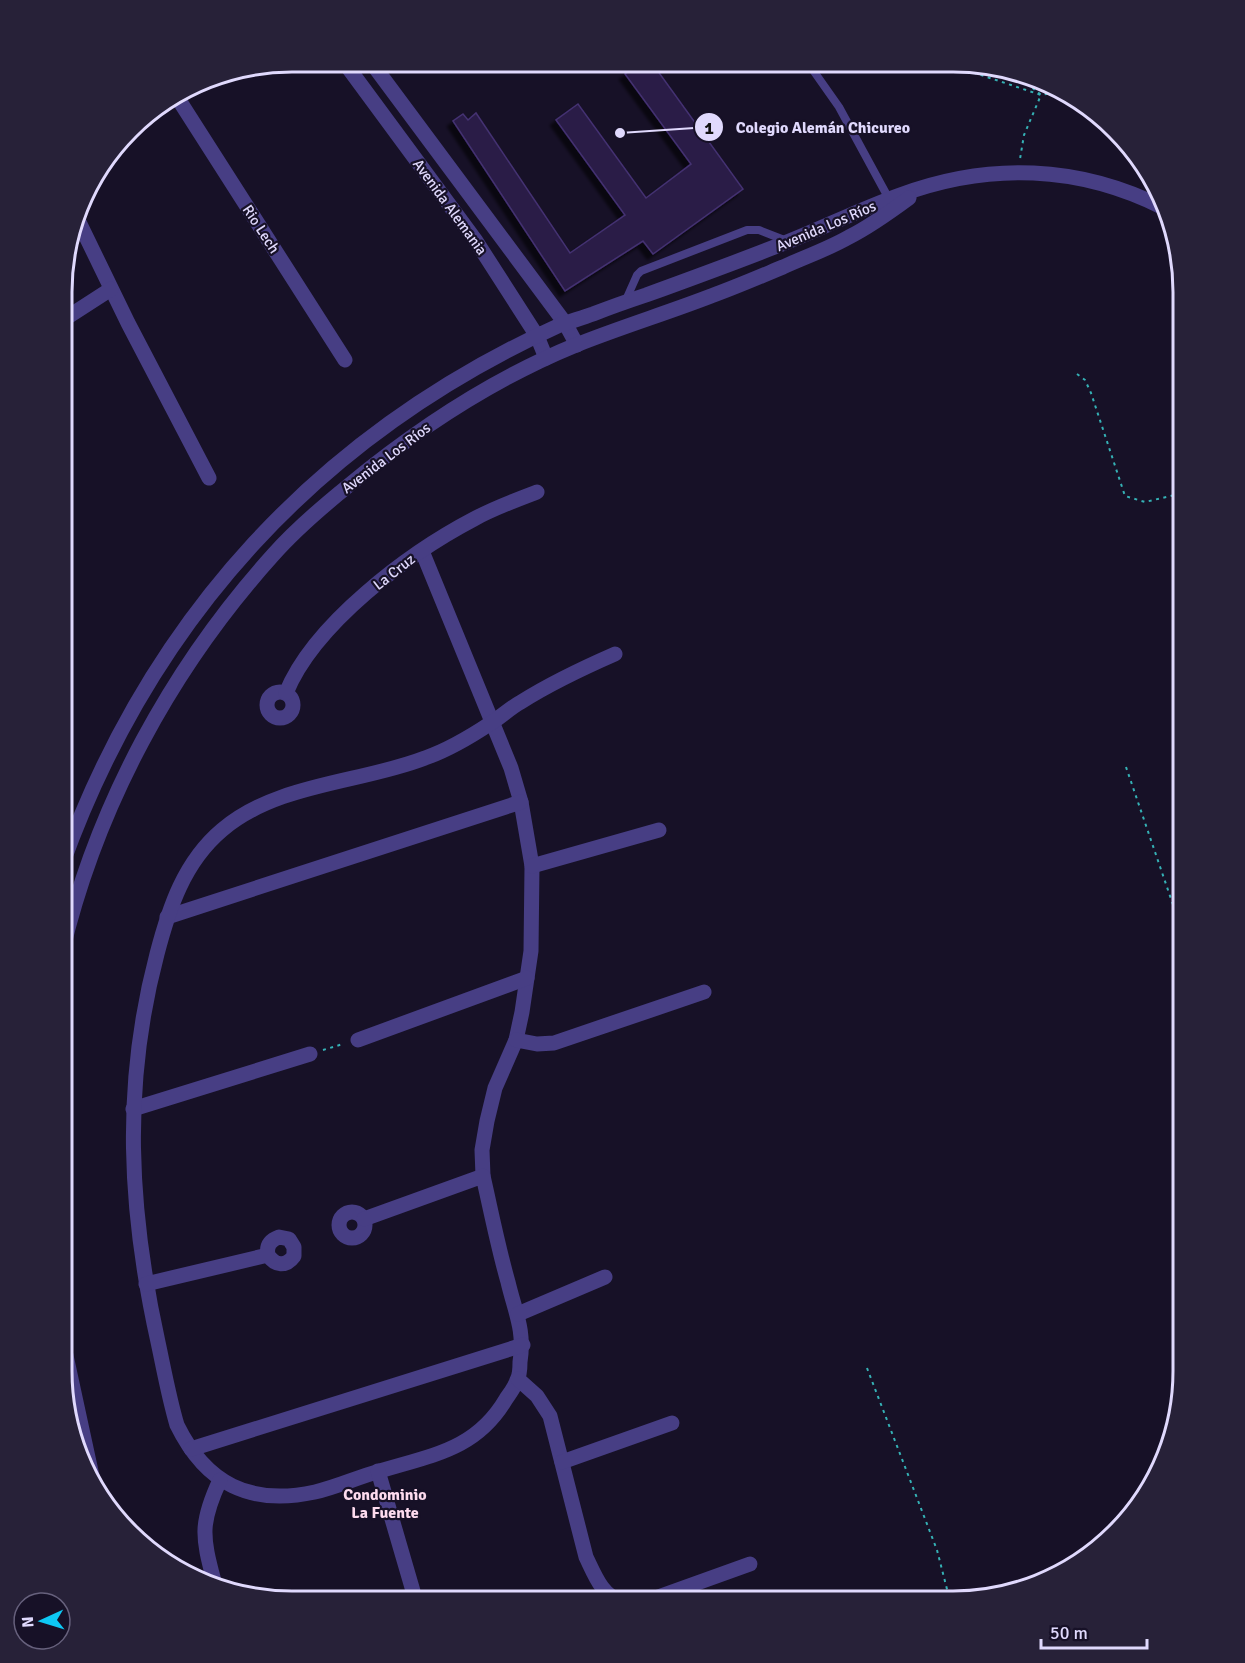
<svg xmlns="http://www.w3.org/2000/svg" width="1245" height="1663" viewBox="0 0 1245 1663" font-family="Signika,sans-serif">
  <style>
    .building { fill: #2a1e47; stroke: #443172; stroke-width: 1.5; filter: url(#shadow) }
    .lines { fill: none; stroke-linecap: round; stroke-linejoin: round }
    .path { stroke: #35b1b5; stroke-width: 2; stroke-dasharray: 3 4.5; stroke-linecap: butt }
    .service { stroke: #473e84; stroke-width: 8 }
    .minor { stroke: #473e84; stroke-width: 15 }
    .labels { text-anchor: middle; stroke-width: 4.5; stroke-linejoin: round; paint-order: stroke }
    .street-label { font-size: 15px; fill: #e0d9fd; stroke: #171127 }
    .neighbourhood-label { font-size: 16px; font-weight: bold; fill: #fddbee; stroke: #171127 }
    .rim { fill: none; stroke: #e0d9fd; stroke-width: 3 }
    .leader { fill: none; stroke: #e0d9fd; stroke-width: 2 }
    .callout-dot { fill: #e0d9fd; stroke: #171127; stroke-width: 2 }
    .mark-label { font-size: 18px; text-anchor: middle; font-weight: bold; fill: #111 }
    .callout-label { font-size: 16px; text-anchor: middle; font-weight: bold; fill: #e0d9fd; stroke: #171127; stroke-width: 4.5; stroke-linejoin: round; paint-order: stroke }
  </style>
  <defs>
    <filter id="shadow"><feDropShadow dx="-5.5" dy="5.5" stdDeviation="1.5" flood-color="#0009"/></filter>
  </defs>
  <rect width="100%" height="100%" fill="#171127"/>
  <path class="building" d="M 641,63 L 652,63 L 743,189 L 653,254 L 643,241 L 565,291 L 453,121 L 463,114 L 468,120 L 476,113 L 570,253 L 625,215 L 556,120 L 578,104 L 646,198 L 691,164 L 625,74 Z"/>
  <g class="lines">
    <g class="path">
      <path d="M 945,63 L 1041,95 L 1024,135 L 1020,159"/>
      <path d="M 1021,78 L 1041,95 L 1058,92"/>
      <path d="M 1077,374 L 1085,380 L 1091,393 L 1125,496 L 1145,502 L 1183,493"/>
      <path d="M 1126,767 L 1183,934"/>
      <path d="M 323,1050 L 343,1044"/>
      <path d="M 867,1368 L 937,1550 L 950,1601"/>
    </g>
    <g class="service">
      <path d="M 808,63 L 839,107 L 889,199"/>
      <path d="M 625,302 L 637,275 L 641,271 L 747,230 L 759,230 L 787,241"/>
    </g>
    <g class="minor">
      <path d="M 344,62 L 476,241 L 537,336 L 546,358"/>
      <path d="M 371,62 L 565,323 L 577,345"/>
      <path d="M 177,97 L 345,360"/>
      <path d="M 137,123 L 166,104"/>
      <path d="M 78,220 L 128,323 L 209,478"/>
      <path d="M 63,320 L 111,289"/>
      <path d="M 422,551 L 511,768 L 521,802 L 532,866 L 531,951 L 522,1012 L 516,1040 L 495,1088 L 487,1121 L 482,1150 L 483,1176"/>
      <circle cx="280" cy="705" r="13"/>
      <path d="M 286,693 C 314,624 409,553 474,519 C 494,508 516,500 537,492"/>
      <path d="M 62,865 C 151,617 320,434 560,325 C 571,321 582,318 593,314 C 611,307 628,301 646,295 C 690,279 734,263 777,246 C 819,230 858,210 900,195 C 989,162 1079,165 1164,208"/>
      <path d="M 532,866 L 659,830"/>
      <path d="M 167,917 L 521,802"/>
      <path d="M 62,952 C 97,805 172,667 273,555 C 296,529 322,507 348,486 C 417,429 493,379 576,345 C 621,327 667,313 711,296 C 736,287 759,277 783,267 C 805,257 828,249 849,237 C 869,227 890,212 909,198"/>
      <path d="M 358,1040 L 527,978"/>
      <path d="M 516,1040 L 537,1044 L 554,1043 L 704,992"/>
      <path d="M 133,1109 L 310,1054"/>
      <circle cx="352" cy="1225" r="13"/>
      <path d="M 364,1219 L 483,1176 C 491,1211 498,1247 508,1282 C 515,1312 525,1330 520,1362 C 520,1368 520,1375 517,1380 C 515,1387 510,1393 506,1399 C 476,1450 432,1455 380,1471 C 358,1477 337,1487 315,1492 C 250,1506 206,1484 177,1425 C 169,1398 164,1370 158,1342 C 129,1211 122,1086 157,954 C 169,908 184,862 222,830 C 277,783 361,783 425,758 C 448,750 470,737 491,723 C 501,717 510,708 521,702 C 551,683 583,668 615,654"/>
      <path d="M 146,1284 L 268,1255 C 275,1266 286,1267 294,1256 L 294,1247 L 289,1239 L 279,1237 C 271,1240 266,1245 268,1255"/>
      <path d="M 518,1314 L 605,1277"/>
      <path d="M 62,1337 L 94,1485"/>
      <path d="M 518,1379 L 537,1396 L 550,1416 L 586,1557 C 594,1573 602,1597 622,1601"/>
      <path d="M 191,1449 L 523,1345"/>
      <path d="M 562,1462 L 672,1423"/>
      <path d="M 378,1471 L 413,1591 L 414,1600"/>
      <path d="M 214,1581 C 202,1536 200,1523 220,1480"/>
      <path d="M 647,1601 L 750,1564"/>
    </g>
  </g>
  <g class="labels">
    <g class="street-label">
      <text transform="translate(450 207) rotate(54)" y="5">Avenida Alemania</text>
      <text transform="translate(826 226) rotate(-23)" y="5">Avenida Los Ríos</text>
      <text transform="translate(261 229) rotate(57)" y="5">Rio Lech</text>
      <text transform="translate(386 458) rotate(-37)" y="5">Avenida Los Ríos</text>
      <text transform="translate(394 572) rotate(-38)" y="5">La Cruz</text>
    </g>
    <g class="neighbourhood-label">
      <text x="385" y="1500">Condominio<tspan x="385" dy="18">La Fuente</tspan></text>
    </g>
  </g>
  <path d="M0 0H1245V1663H0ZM292 72H953A220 220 0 0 1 1173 292V1371A220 220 0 0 1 953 1591H292A220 220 0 0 1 72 1371V292A220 220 0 0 1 292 72Z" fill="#272138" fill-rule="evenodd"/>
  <path class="rim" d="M292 72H953A220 220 0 0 1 1173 292V1371A220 220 0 0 1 953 1591H292A220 220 0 0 1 72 1371V292A220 220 0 0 1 292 72Z"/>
  <path class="leader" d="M620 133L709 127"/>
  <g class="callout-dot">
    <circle cx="620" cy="133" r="6"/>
    <circle cx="709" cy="127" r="15"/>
  </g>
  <g class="mark-label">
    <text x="709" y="134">1</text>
  </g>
  <g class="callout-label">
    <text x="823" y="133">Colegio Alemán Chicureo</text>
  </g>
  <g transform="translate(42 1621) rotate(266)"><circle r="28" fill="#171127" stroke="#67617d" stroke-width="1.5"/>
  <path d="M0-4.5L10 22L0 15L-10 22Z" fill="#0ec8f4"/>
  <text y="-9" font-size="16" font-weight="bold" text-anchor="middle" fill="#e0d9fd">N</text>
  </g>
  <path d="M1041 1639v9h106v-9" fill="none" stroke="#e0d9fd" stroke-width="3"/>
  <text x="1050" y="1639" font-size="18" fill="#e0d9fd" stroke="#171127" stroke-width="4.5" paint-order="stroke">50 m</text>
</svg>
